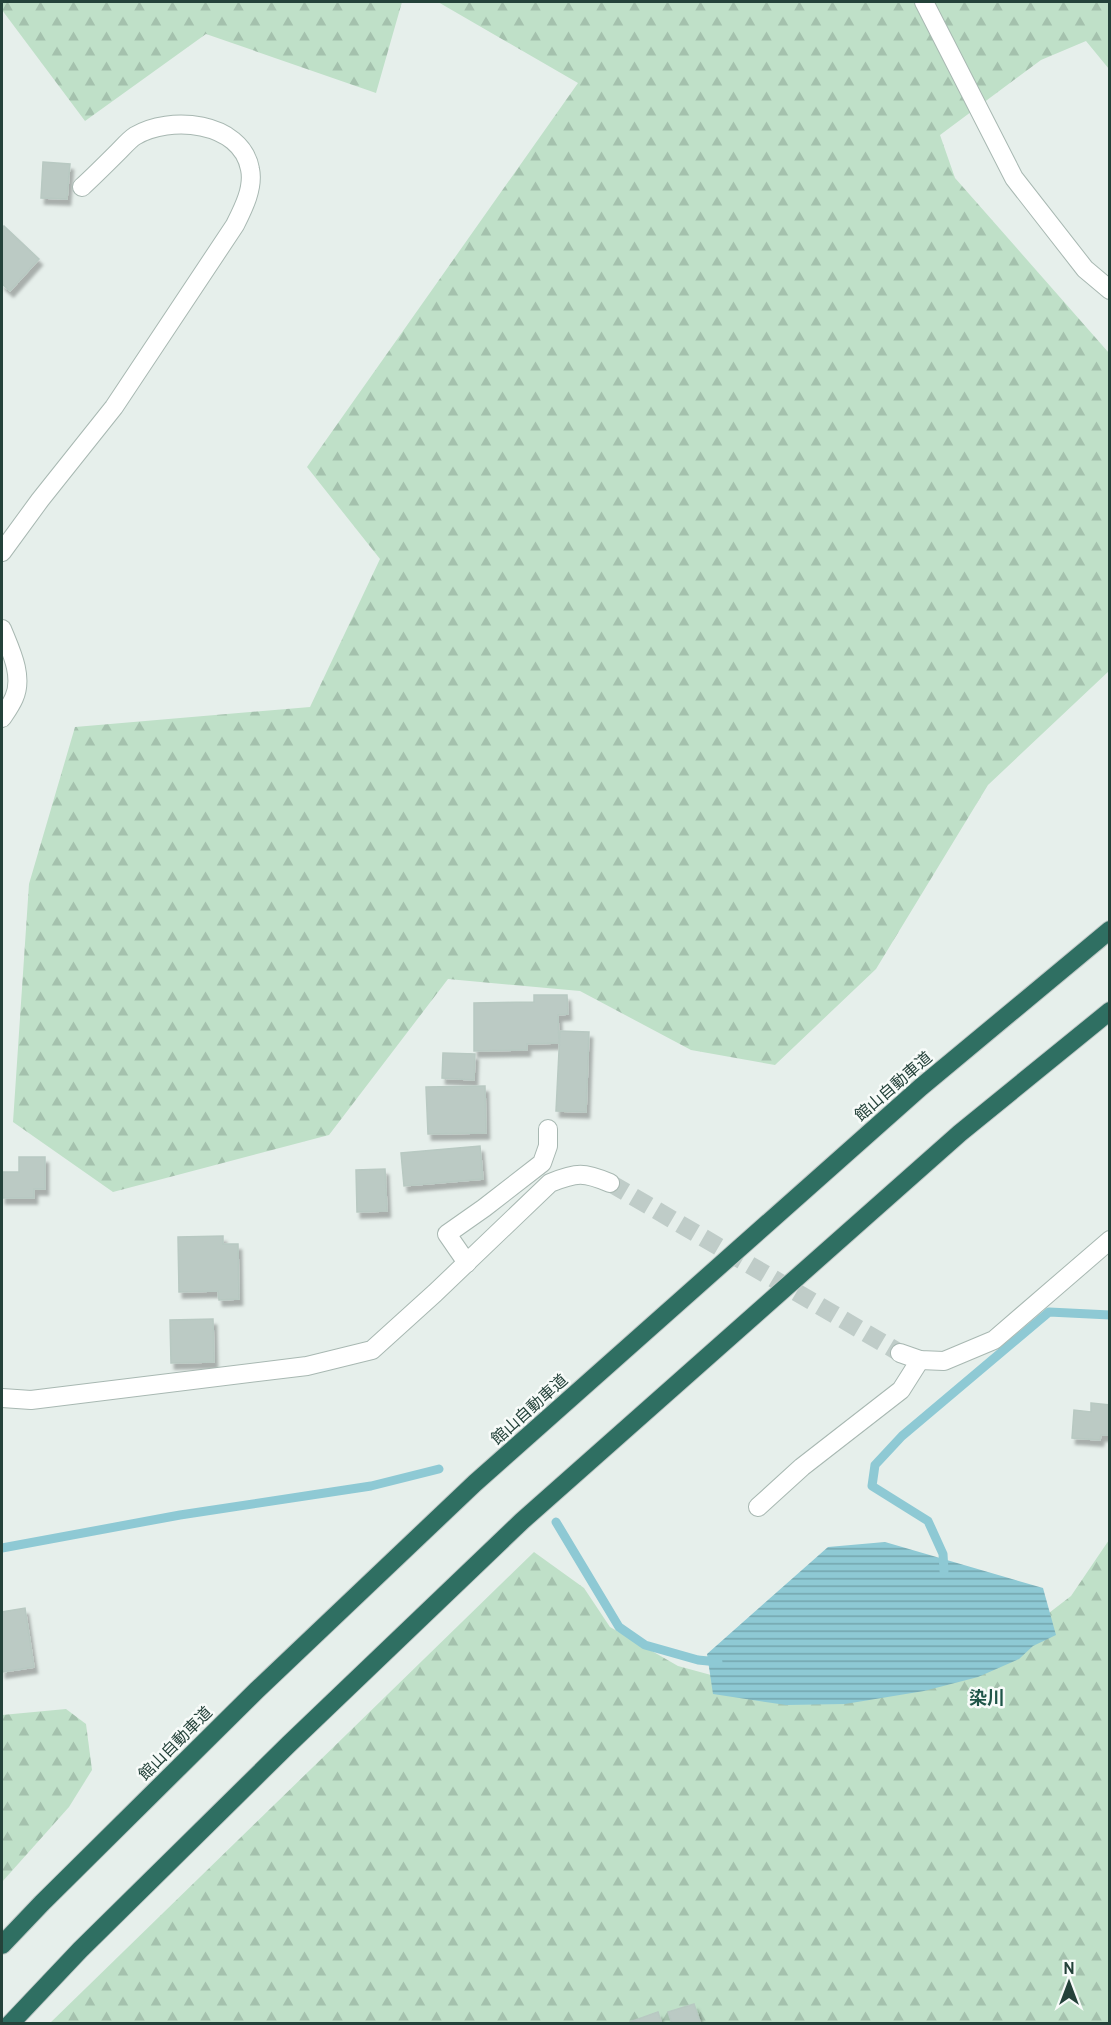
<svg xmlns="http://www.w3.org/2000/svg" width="1111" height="2025" viewBox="0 0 1111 2025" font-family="Overpass,'Noto Sans JP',sans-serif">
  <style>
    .forest { fill: url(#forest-firs) }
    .water { fill: url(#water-rules) }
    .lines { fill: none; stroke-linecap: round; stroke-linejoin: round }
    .stream { stroke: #8ec9d4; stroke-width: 9 }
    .building { fill: #bbcac4; stroke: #b8c9c2; stroke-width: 1.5; filter: url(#shadow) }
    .minor-tunnel { stroke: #bfccc8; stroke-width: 18; stroke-dasharray: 18 9; stroke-linecap: butt }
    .minor-casing { stroke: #a8b8b2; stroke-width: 20 }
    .highway-casing { stroke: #c2cac8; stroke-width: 20 }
    .minor { stroke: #fff; stroke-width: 18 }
    .highway { stroke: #2f6f62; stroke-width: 18 }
    .labels { text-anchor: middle; stroke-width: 5; stroke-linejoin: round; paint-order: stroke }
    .street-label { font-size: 16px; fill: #24423a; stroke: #f7fbf9 }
    .neighbourhood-label { font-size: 18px; font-weight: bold; fill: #1f5548; stroke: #f7fbf9 }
  </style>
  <defs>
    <pattern id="forest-firs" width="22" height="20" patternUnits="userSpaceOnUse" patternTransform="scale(1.5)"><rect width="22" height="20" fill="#bfe0c8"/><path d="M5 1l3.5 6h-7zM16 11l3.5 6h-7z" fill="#a4c1ad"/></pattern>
    <pattern id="water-rules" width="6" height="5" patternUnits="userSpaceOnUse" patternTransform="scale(1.5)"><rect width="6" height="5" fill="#8ec9d4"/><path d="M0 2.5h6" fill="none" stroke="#74a5ad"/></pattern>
    <filter id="shadow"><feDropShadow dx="3.5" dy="6" stdDeviation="1.5" flood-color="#0004"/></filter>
  </defs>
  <rect width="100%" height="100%" fill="#e6efeb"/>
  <g class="forest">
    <path d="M 2,2 L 402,2 L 376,93 L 206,34 L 85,121 L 2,10 Z"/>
    <path d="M 438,2 L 1109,2 L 1109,69 L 1086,41 L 1041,60 L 940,135 L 955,178 L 1109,353 L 1109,671 L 988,785 L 876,969 L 775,1065 L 691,1050 L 580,991 L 448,979 L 329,1135 L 113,1192 L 13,1122 L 29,884 L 75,727 L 310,707 L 380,559 L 307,467 L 578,83 Z"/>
    <path d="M 1109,1540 L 1109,2023 L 49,2024 L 534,1552 L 584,1588 L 610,1627 L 678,1666 L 744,1684 L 1032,1626 L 1071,1596 Z"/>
    <path d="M 66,1709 L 86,1724 L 92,1770 L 69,1807 L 2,1882 L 2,1715 Z"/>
  </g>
  <path class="water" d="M 885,1542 L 1043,1588 L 1056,1635 L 1033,1646 L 1019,1659 L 978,1677 L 924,1691 L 845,1704 L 786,1705 L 713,1694 L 707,1654 L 828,1547 Z"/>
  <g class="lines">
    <g class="stream">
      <path d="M 556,1522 L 619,1627 L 645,1645 L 698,1660 L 718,1662"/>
      <path d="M 2,1548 L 180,1515 L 371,1486 L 439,1469"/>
      <path d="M 944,1571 L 943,1554 L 928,1521 L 872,1486 L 875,1465 L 902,1436 L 1049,1312 L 1110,1315"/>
    </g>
  </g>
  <g class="building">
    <path d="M 43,162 L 70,164 L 67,199 L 41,198 Z"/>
    <path d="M 4,226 L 39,259 L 10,291 L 2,284 L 2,229 Z"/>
    <path d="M 534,995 L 567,995 L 568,1014 L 558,1015 L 559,1043 L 527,1044 L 527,1050 L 474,1051 L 474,1003 L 534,1002 Z"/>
    <path d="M 560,1031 L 589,1032 L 586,1112 L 556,1111 Z"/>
    <path d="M 443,1053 L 475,1054 L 474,1080 L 442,1078 Z"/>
    <path d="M 485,1086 L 486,1133 L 428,1134 L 426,1087 Z"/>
    <path d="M 480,1146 L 483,1179 L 404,1186 L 401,1153 Z"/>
    <path d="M 19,1157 L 45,1157 L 45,1189 L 34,1189 L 34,1198 L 2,1198 L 2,1172 L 19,1172 Z"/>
    <path d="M 385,1169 L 387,1211 L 357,1212 L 356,1170 Z"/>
    <path d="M 223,1236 L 223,1244 L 238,1244 L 239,1299 L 219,1300 L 218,1291 L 179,1292 L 178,1237 Z"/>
    <path d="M 213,1319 L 214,1362 L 171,1363 L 170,1320 Z"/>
    <path d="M 1091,1403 L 1110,1405 L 1110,1435 L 1101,1435 L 1100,1440 L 1072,1438 L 1074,1410 L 1091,1412 Z"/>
    <path d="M 25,1608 L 34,1667 L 2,1672 L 2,1612 Z"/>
    <path d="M 694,2004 L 701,2024 L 672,2024 L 668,2012 Z"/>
    <path d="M 658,2012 L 662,2024 L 631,2024 L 630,2022 Z"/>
  </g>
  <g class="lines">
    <path class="minor-tunnel" d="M 610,1183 L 900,1353"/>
    <g class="minor-casing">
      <g id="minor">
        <path d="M 924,2 L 1014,178 L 1085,269 L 1110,290"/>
        <path d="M 2,552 L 40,500 L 114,407 L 235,225 C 243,209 254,188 250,169 C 241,121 169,115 135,136 C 129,140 123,147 118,152 C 106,164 94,176 82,187"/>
        <path d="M 2,629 C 10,649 24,676 14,698 C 11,705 6,712 2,718"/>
        <path d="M 467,1263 L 447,1234 L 484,1208 L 542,1163 L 548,1146 L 548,1129"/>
        <path d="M 900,1353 L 920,1360 L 944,1361 L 994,1340 L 1110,1240"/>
        <path d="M 2,1398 L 31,1400 L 307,1366 L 372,1350 L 435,1293 L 550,1183 C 577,1172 584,1172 610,1183"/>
        <path d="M 758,1507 L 802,1467 L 901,1390 L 920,1360"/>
      </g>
    </g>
    <g class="highway-casing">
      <g id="highway">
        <path d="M 2,1945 L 42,1903 L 257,1690 L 475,1483 L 921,1087 L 1110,930"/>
        <path d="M 10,2024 L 80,1950 L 289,1744 L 522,1521 L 960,1133 L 1110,1011"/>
      </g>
    </g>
    <use href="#minor" class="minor"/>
    <use href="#highway" class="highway"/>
  </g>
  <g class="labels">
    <g class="street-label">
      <text transform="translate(893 1086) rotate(-41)" y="6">館山自動車道</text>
      <text transform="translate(529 1409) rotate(-42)" y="6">館山自動車道</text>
      <text transform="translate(175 1743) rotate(-45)" y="6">館山自動車道</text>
    </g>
    <g class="neighbourhood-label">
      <text x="987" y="1704">染川</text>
    </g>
  </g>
  <rect width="1111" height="2025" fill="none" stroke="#24423a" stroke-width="6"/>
  <g transform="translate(1069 1983)" stroke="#f7fbf9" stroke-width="4.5" paint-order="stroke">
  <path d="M0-4.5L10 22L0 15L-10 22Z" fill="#24423a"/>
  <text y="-9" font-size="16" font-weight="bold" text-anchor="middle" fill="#24423a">N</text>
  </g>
</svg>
